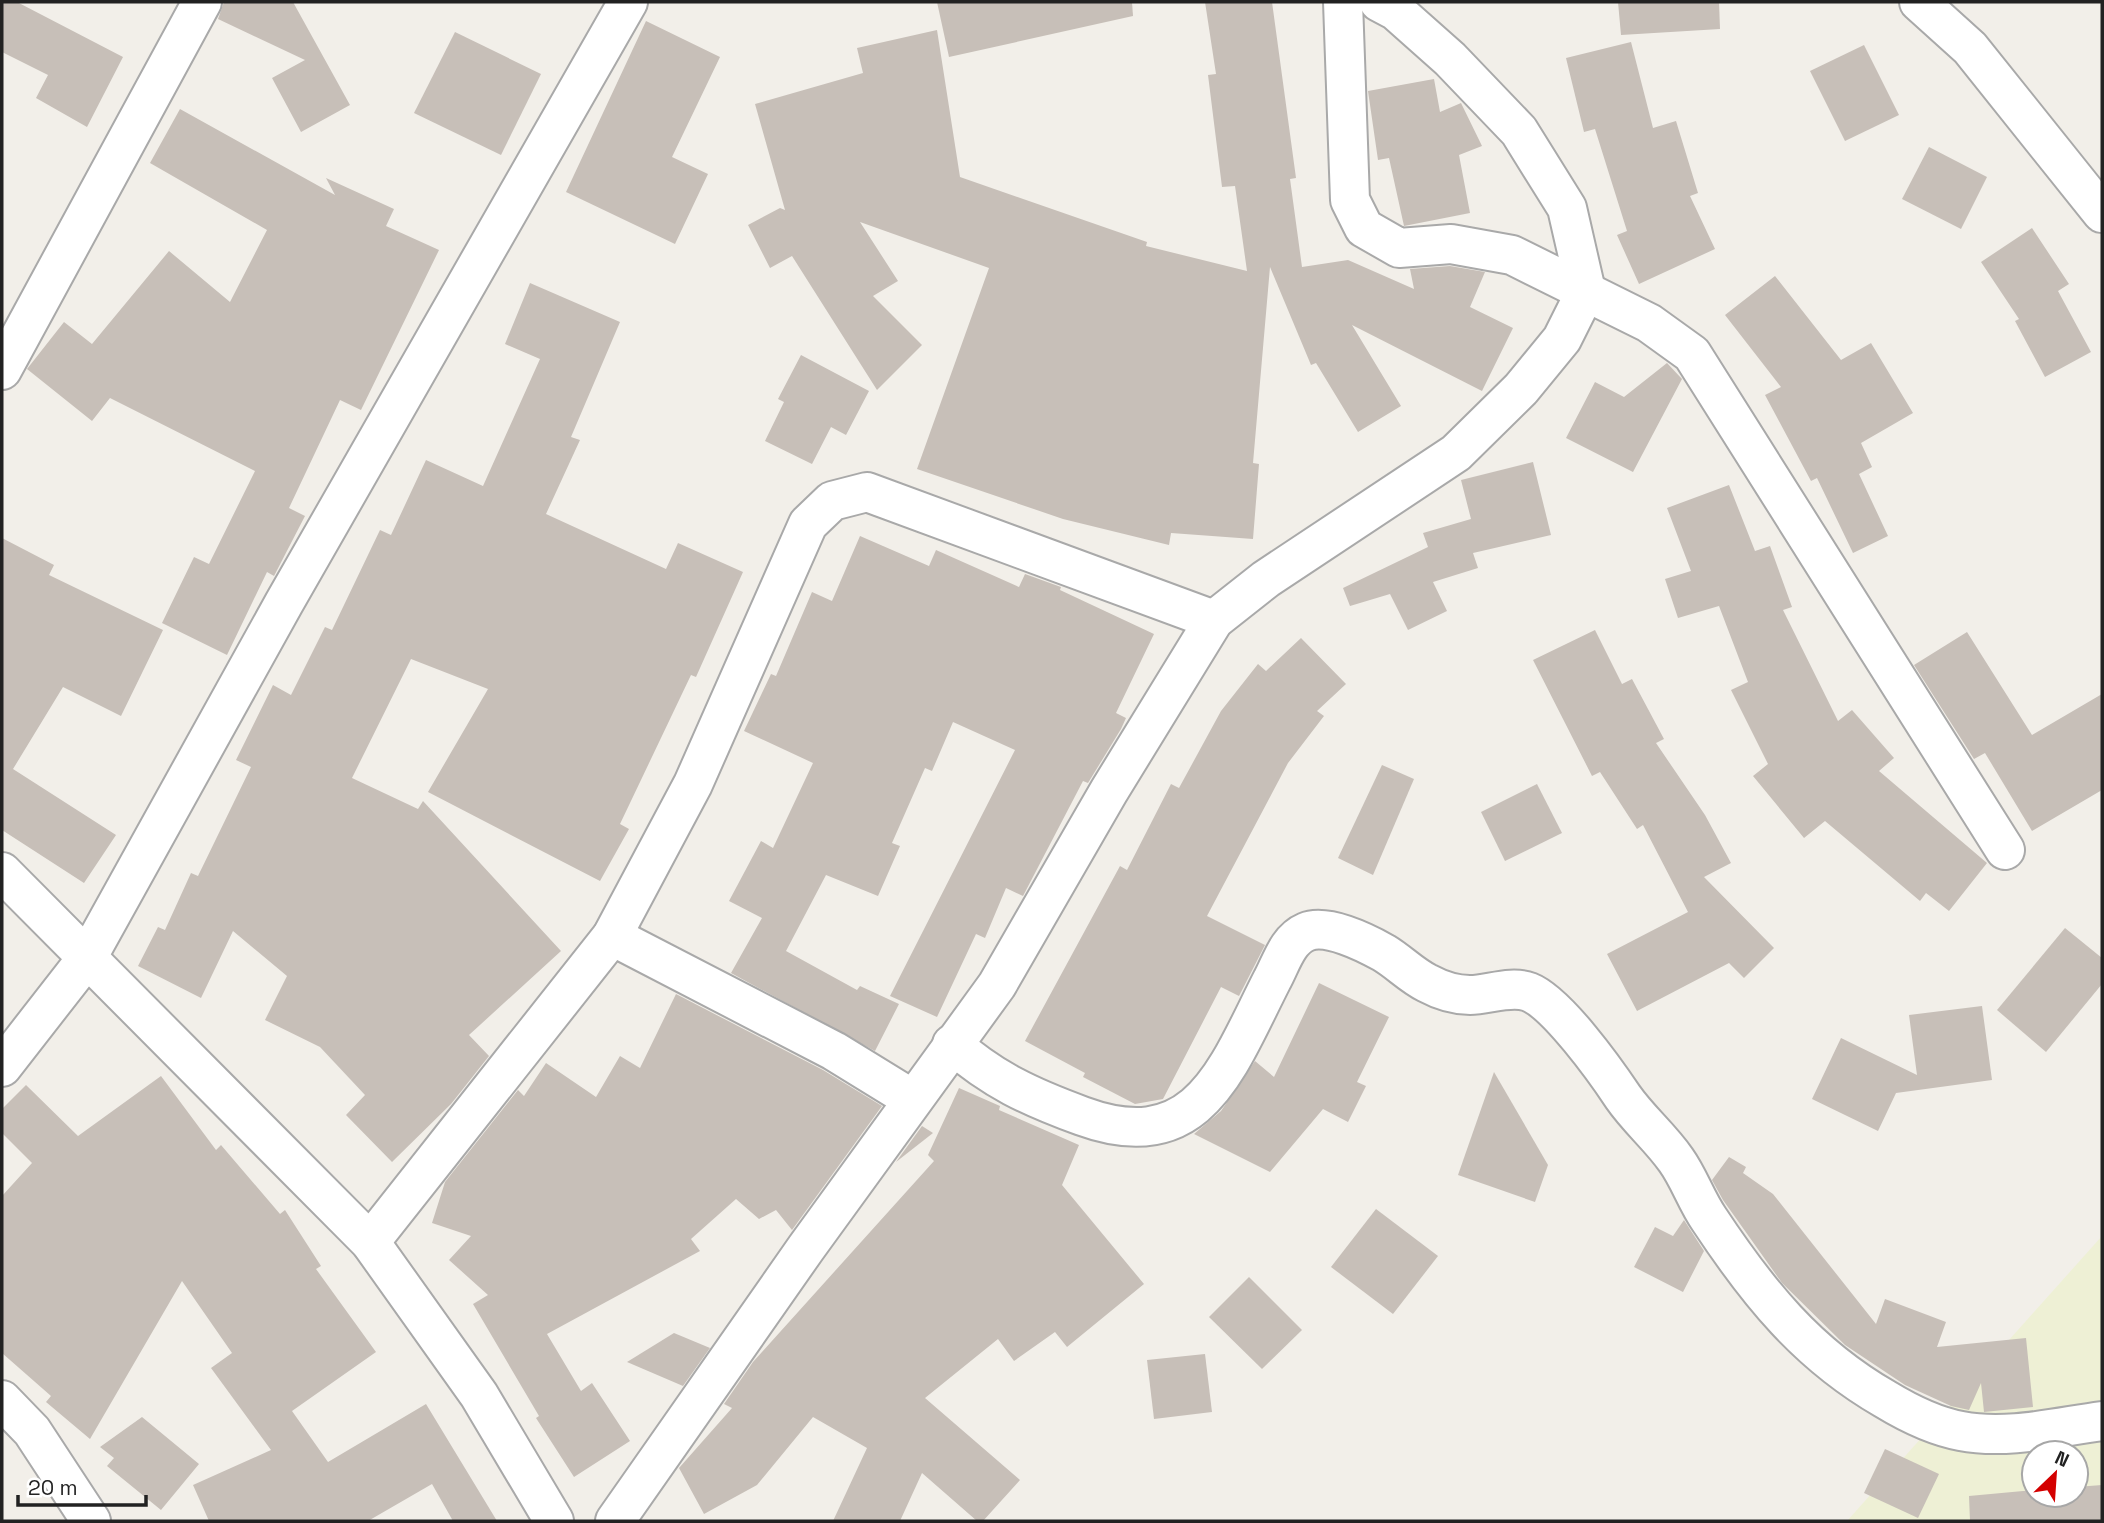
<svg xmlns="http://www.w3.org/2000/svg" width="2104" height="1523" viewBox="0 0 2104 1523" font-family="'Space Grotesk',sans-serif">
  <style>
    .farmland { fill: #eef0d5; fill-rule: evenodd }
    .building { fill: #c7bfb8 }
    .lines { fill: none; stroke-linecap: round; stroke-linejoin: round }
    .minor-casing { stroke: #a9a9a9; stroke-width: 42 }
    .minor { stroke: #fff; stroke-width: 38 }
  </style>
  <rect width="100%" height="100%" fill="#f2efe9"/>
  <path class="farmland" d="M 2102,1236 L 2102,1521 L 1847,1521 ZM 2034,1453 L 2076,1453 L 2076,1495 L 2034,1495 Z"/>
  <g class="building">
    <path d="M 2,2 L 17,2 L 123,57 L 87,127 L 36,98 L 48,75 L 2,52 Z"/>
    <path d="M 224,2 L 293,2 L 350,105 L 301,132 L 272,78 L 305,60 L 218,19 Z"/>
    <path d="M 937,2 L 1132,2 L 1133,16 L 949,57 Z"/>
    <path d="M 1205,2 L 1272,2 L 1296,178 L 1290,179 L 1302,267 L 1348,260 L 1414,289 L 1410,269 L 1450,266 L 1485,272 L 1470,307 L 1513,328 L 1482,391 L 1352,325 L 1401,406 L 1358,432 L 1316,363 L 1311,365 L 1270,267 L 1253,463 L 1259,464 L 1253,539 L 1171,533 L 1169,545 L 1063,519 L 917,469 L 989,268 L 860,222 L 898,281 L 873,296 L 922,345 L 877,390 L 792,256 L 770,268 L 748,225 L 780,208 L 785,210 L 755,104 L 863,73 L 857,48 L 937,30 L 960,177 L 1147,242 L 1146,246 L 1247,271 L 1235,186 L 1222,187 L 1208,75 L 1216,74 Z"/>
    <path d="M 1618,2 L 1719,2 L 1720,29 L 1621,35 Z"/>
    <path d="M 646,21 L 720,57 L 672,157 L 708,174 L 675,244 L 566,192 Z"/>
    <path d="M 455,32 L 541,74 L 501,155 L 414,113 Z"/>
    <path d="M 1631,42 L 1653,128 L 1676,121 L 1698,193 L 1690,196 L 1715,249 L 1639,284 L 1617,235 L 1627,231 L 1595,129 L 1584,132 L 1566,58 Z"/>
    <path d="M 1864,45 L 1899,115 L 1845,141 L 1810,71 Z"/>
    <path d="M 1434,79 L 1440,112 L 1461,103 L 1482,146 L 1459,155 L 1470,213 L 1404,226 L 1389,158 L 1378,160 L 1368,91 Z"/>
    <path d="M 180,109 L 335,195 L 326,178 L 394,209 L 386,226 L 439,250 L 361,410 L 340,400 L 289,508 L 305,516 L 274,576 L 267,572 L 227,655 L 162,623 L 194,557 L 209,564 L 255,471 L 110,398 L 92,421 L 27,369 L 64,322 L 92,344 L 169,251 L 230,302 L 267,230 L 150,163 Z"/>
    <path d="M 1929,147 L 1987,177 L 1961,229 L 1902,199 Z"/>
    <path d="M 2032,228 L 2069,284 L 2058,291 L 2091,352 L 2045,377 L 2015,321 L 2019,319 L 1981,262 Z"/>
    <path d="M 1775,276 L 1841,360 L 1871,343 L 1913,413 L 1861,443 L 1872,467 L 1859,474 L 1888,536 L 1853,553 L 1817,478 L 1811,481 L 1765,395 L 1781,387 L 1725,315 Z"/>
    <path d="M 530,283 L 620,322 L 571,437 L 580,440 L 546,514 L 666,569 L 678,543 L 743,572 L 696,677 L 691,675 L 620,824 L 629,829 L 600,881 L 428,792 L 488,689 L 411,659 L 352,778 L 418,809 L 423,801 L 561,951 L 469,1035 L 489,1056 L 451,1104 L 392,1162 L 346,1115 L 365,1095 L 320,1047 L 265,1020 L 287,976 L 233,931 L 201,998 L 138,966 L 158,927 L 165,930 L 191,873 L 198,876 L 251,767 L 236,760 L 273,685 L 291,695 L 325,627 L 332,630 L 380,530 L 391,535 L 426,460 L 483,486 L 540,359 L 505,344 Z"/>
    <path d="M 801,355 L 869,391 L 846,435 L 831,427 L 812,464 L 765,441 L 784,402 L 778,399 Z"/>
    <path d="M 1667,363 L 1682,379 L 1633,472 L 1566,438 L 1595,382 L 1624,397 Z"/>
    <path d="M 1533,462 L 1551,535 L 1473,553 L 1478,568 L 1433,582 L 1447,611 L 1408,630 L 1390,594 L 1350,606 L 1343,588 L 1428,547 L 1423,533 L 1471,519 L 1461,480 Z"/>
    <path d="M 1729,485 L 1755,551 L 1770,546 L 1792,607 L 1783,610 L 1838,721 L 1852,710 L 1894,758 L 1879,771 L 1987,863 L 1949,911 L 1926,893 L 1920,901 L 1825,821 L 1804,838 L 1753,776 L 1768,764 L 1731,690 L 1748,682 L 1719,606 L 1678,618 L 1665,579 L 1691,571 L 1667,508 Z"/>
    <path d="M 860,536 L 929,566 L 936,550 L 1019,587 L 1025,574 L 1061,587 L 1060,590 L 1154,634 L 1116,713 L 1126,718 L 1121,729 L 1088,783 L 1083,781 L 1023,896 L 1006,888 L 985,938 L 976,934 L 937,1017 L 890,996 L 1015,750 L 953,722 L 932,771 L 925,768 L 892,843 L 900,846 L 878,896 L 826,875 L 786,951 L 857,990 L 860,986 L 899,1004 L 875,1051 L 731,973 L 762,918 L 729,901 L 761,841 L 773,848 L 813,763 L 744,731 L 771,674 L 776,676 L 812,592 L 832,601 Z"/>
    <path d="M 2,538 L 54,565 L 49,575 L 163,630 L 121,716 L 63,687 L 13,769 L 116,835 L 84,883 L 2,830 Z"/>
    <path d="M 1595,630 L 1622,684 L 1632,679 L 1664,739 L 1656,743 L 1705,815 L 1731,863 L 1704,877 L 1774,948 L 1744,978 L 1729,963 L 1637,1011 L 1607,954 L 1688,912 L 1643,825 L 1637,829 L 1600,772 L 1592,776 L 1533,660 Z"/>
    <path d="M 1967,632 L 2032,735 L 2102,694 L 2102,790 L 2032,831 L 1985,753 L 1974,759 L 1914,665 Z"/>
    <path d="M 1301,638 L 1346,684 L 1317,711 L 1324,716 L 1288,763 L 1207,916 L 1265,945 L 1239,996 L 1221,987 L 1163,1099 L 1135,1104 L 1083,1077 L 1085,1073 L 1025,1041 L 1120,866 L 1127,870 L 1171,784 L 1179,788 L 1221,711 L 1258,664 L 1266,671 Z"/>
    <path d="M 1382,765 L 1414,779 L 1373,875 L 1338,858 Z"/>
    <path d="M 1537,784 L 1562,833 L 1505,861 L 1481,812 Z"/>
    <path d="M 2065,928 L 2102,958 L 2102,984 L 2046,1052 L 1997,1010 Z"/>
    <path d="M 1319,983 L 1389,1017 L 1357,1082 L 1366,1086 L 1348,1122 L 1323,1109 L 1270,1172 L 1194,1134 L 1221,1111 L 1255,1061 L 1274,1077 Z"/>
    <path d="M 676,994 L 823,1070 L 882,1106 L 792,1230 L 776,1210 L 759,1219 L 736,1199 L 691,1239 L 700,1251 L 547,1334 L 581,1391 L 592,1383 L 630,1441 L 574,1477 L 536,1418 L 539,1416 L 473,1304 L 488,1295 L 449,1260 L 471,1236 L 432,1223 L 445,1182 L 518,1090 L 524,1096 L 546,1063 L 596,1097 L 620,1056 L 640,1068 Z"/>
    <path d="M 1982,1006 L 1992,1080 L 1896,1093 L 1878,1131 L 1812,1099 L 1841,1038 L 1917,1075 L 1909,1015 Z"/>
    <path d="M 1494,1072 L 1548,1165 L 1535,1202 L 1458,1175 Z"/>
    <path d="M 161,1076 L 216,1150 L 221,1145 L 280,1214 L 285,1210 L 321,1266 L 316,1269 L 376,1352 L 292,1411 L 328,1462 L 426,1404 L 497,1521 L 453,1521 L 432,1484 L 368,1521 L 209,1521 L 193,1485 L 271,1450 L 211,1368 L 232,1353 L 182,1281 L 90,1439 L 46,1402 L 51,1396 L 2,1353 L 2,1196 L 32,1163 L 2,1133 L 2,1109 L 26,1085 L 78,1136 Z"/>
    <path d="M 959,1088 L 1000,1106 L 999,1110 L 1079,1145 L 1062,1185 L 1144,1284 L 1067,1347 L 1055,1332 L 1014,1361 L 998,1339 L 925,1398 L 1020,1480 L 983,1521 L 977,1521 L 922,1473 L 900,1521 L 833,1521 L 867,1448 L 813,1417 L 757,1485 L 704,1514 L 679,1468 L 732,1408 L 724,1404 L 753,1362 L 934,1161 L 928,1155 Z"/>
    <path d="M 922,1126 L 933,1133 L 896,1162 Z"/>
    <path d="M 1729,1157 L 1746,1167 L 1743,1173 L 1773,1194 L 1876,1324 L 1885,1299 L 1946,1322 L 1937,1347 L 2026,1338 L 2033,1407 L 1984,1412 L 1981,1383 L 1969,1410 L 1951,1406 L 1905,1385 L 1845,1345 L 1782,1283 L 1723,1200 L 1712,1180 Z"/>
    <path d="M 1376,1209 L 1438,1256 L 1393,1314 L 1331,1267 Z"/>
    <path d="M 1684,1220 L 1704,1251 L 1683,1292 L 1634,1267 L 1655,1227 L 1673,1236 Z"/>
    <path d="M 1249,1277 L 1302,1330 L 1262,1369 L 1209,1317 Z"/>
    <path d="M 674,1333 L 710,1348 L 683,1386 L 627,1362 Z"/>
    <path d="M 1205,1354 L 1212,1412 L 1154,1419 L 1147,1360 Z"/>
    <path d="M 142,1417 L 199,1464 L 161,1510 L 107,1466 L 114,1458 L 100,1447 Z"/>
    <path d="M 1885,1449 L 1939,1474 L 1918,1518 L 1864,1493 Z"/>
    <path d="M 2102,1485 L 2102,1521 L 1970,1521 L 1969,1496 L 2034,1490 L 2034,1495 L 2076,1495 L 2076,1487 Z"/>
  </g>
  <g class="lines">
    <g class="minor-casing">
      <g id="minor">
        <path d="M 1343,2 L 1350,200 L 1364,228 L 1399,248 L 1451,244 L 1512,255 L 1649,323 L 1692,354 L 2005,850"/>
        <path d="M 1919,2 L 1970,48 L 2102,213"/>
        <path d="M 2,370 L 202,2"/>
        <path d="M 2,872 L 370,1242 L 479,1395 L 554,1521"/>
        <path d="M 612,936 L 834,1051 L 912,1099"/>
        <path d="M 952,1044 C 993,1080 1030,1097 1082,1116 C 1199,1159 1227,1068 1272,980 C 1281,964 1287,940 1306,932 C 1327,923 1366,943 1384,953 C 1399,962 1411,975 1427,983 C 1440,990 1454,995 1470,995 C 1488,995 1511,985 1529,992 C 1557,1003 1605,1070 1623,1097 C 1639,1120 1660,1137 1676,1160 C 1689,1178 1696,1200 1709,1219 C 1758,1293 1807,1354 1885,1399 C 1908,1413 1934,1426 1961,1431 C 2007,1440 2057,1427 2102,1421"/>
        <path d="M 2,1067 L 87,958 L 284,603 L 628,2"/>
        <path d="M 370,1242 L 612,936 L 693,784 L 808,524 L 832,501 L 867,492 L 1214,620"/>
        <path d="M 2,1400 L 32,1431 L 91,1521"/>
        <path d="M 615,1521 L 806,1248 L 997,985 L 1109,791 L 1214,620 L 1266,579 L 1456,453 L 1521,389 L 1562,339 L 1586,291 L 1567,208 L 1519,131 L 1450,59 L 1396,11 L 1379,2"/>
      </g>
    </g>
    <use href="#minor" class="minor"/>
  </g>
  <rect width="2104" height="1523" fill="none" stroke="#222222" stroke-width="7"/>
  <g transform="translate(2055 1474) rotate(25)"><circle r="33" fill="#ffffff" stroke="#a7a7a7" stroke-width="2"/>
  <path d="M0-5L12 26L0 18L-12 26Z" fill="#d40000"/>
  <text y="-10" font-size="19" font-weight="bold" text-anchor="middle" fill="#222222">N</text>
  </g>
  <path d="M18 1495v10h128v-10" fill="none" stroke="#222222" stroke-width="3.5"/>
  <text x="28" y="1495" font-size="21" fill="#222222" stroke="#ffffff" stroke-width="5" paint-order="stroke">20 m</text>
</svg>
